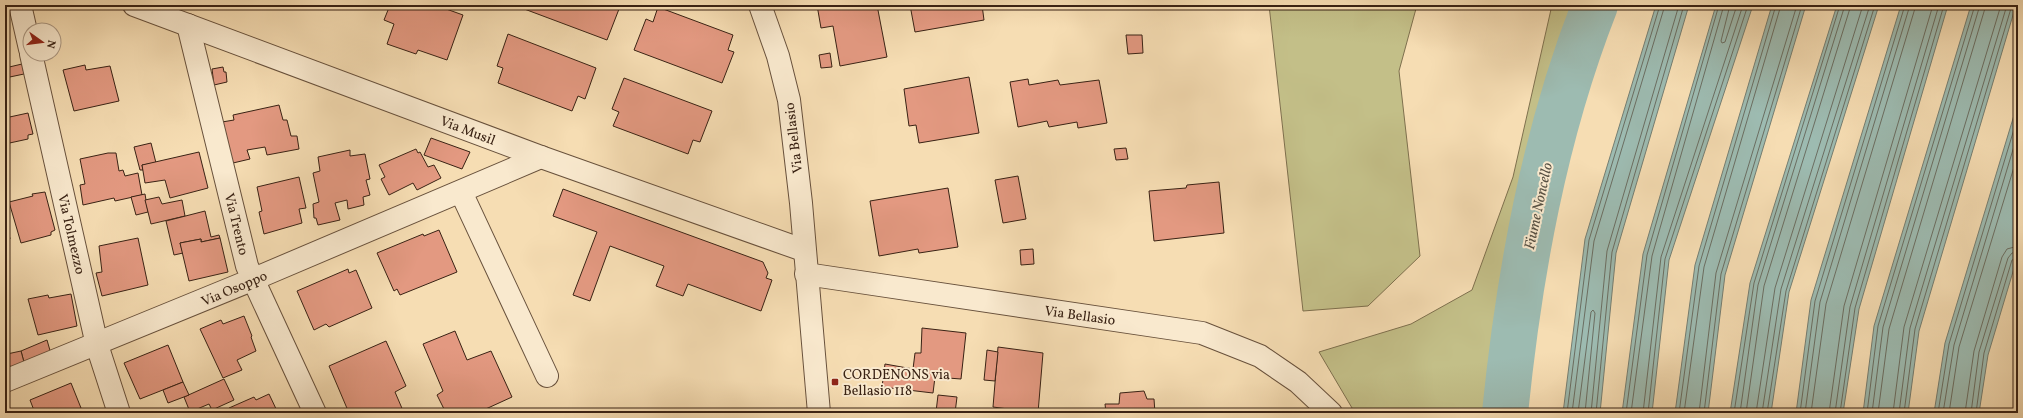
<svg xmlns="http://www.w3.org/2000/svg" width="2023" height="418" viewBox="0 0 2023 418" font-family="Vollkorn,serif">
  <style>
    .green { fill: #c3bf88; stroke: #7e704e }
    .water { fill: #9dbbb1; stroke: #757e72 }
    .lines { fill: none; stroke-linecap: round; stroke-linejoin: round }
    .shore { stroke: #6b6e62; stroke-width: 1 }
    .river { stroke: #9dbbb1; stroke-width: 46 }
    .building { fill: #e39981; stroke: #392214 }
    .minor-casing { stroke: #68513c; stroke-width: 24 }
    .minor { stroke: #f9e9ce; stroke-width: 22 }
    .poi-dot { fill: #8f2418; stroke: #f9e9ce; stroke-width: 1.5 }
    .labels { text-anchor: middle; stroke-width: 4; stroke-linejoin: round; paint-order: stroke }
    .street-label { font-size: 14px; fill: #392214; stroke: #f9e9ce }
    .poi-label { font-size: 14px; fill: #392214; stroke: #f9e9ce; text-anchor: start }
    .water-label { font-size: 15px; font-style: italic; fill: #575043; stroke: #f9e9ce }
  </style>
  <rect width="100%" height="100%" fill="#f6ddb3"/>
  <filter id="stains"><feTurbulence type="fractalNoise" baseFrequency=".005" numOctaves="4"/><feColorMatrix values="0 0 0 0 .2 0 0 0 0 .09 0 0 0 0 .02 0 0 0 .5 -.17"/></filter>
  <radialGradient id="worn" r=".72"><stop offset=".6" stop-color="#630" stop-opacity="0"/><stop offset="1" stop-color="#630" stop-opacity=".3"/></radialGradient>
  <g class="green">
    <path d="M 1269,5 L 1417,5 L 1399,71 L 1420,256 L 1368,306 L 1303,311 Z"/>
    <path d="M 1552,5 L 1595,5 C 1544,135 1519,275 1505,413 L 1355,413 L 1319,352 L 1411,324 L 1472,290 L 1513,177 Z"/>
  </g>
  <g class="water">
    <path d="M 1656,5 L 1689,5 L 1616,253 L 1600,413 L 1563,413 L 1585,239 Z"/>
    <path d="M 1716,5 L 1753,5 L 1669,260 L 1652,413 L 1622,413 L 1643,254 Z"/>
    <path d="M 1772,5 L 1806,5 L 1725,275 L 1708,413 L 1675,413 L 1695,265 Z"/>
    <path d="M 1837,5 L 1879,5 L 1789,292 L 1771,413 L 1730,413 L 1750,283 Z"/>
    <path d="M 1901,5 L 1948,5 L 1859,309 L 1843,413 L 1796,413 L 1811,300 Z"/>
    <path d="M 1971,5 L 2016,5 L 1919,331 L 1908,413 L 1863,413 L 1874,326 Z"/>
    <path d="M 2018,102 L 2018,255 L 1988,355 L 1979,413 L 1934,413 L 1945,343 Z"/>
  </g>
  <g class="lines">
    <g class="shore">
      <path d="M 1730,5 L 1721,41 L 1722,43 L 1725,42 L 1737,5"/>
      <path d="M 1567,413 L 1589,240 L 1660,5"/>
      <path d="M 1572,413 L 1594,241 L 1665,5"/>
      <path d="M 1578,413 L 1591,312 L 1593,310 L 1595,313 L 1585,413"/>
      <path d="M 1591,413 L 1607,251 L 1679,5"/>
      <path d="M 1596,413 L 1612,252 L 1684,5"/>
      <path d="M 1626,413 L 1647,255 L 1719,5"/>
      <path d="M 1631,413 L 1652,256 L 1724,5"/>
      <path d="M 1643,413 L 1661,257 L 1743,5"/>
      <path d="M 1648,413 L 1665,259 L 1748,5"/>
      <path d="M 1679,413 L 1699,266 L 1776,5"/>
      <path d="M 1684,413 L 1704,267 L 1781,5"/>
      <path d="M 1699,413 L 1716,273 L 1797,5"/>
      <path d="M 1704,413 L 1721,274 L 1802,5"/>
      <path d="M 1734,413 L 1754,283 L 1840,5"/>
      <path d="M 1740,413 L 1758,285 L 1845,5"/>
      <path d="M 1746,413 L 1764,286 L 1851,5"/>
      <path d="M 1756,413 L 1775,288 L 1863,5"/>
      <path d="M 1762,413 L 1781,289 L 1870,5"/>
      <path d="M 1767,413 L 1786,291 L 1875,5"/>
      <path d="M 1800,413 L 1815,301 L 1905,5"/>
      <path d="M 1805,413 L 1820,302 L 1910,5"/>
      <path d="M 1811,413 L 1826,304 L 1916,5"/>
      <path d="M 1829,413 L 1844,306 L 1933,5"/>
      <path d="M 1835,413 L 1850,307 L 1939,5"/>
      <path d="M 1840,413 L 1855,308 L 1944,5"/>
      <path d="M 1867,413 L 1878,326 L 1975,5"/>
      <path d="M 1872,413 L 1883,327 L 1980,5"/>
      <path d="M 1878,413 L 1889,329 L 1986,5"/>
      <path d="M 1893,413 L 1904,327 L 2001,5"/>
      <path d="M 1899,413 L 1910,328 L 2007,5"/>
      <path d="M 1904,413 L 1915,329 L 2012,5"/>
      <path d="M 1938,413 L 1949,344 L 2018,116"/>
      <path d="M 1943,413 L 1954,345 L 2018,133"/>
      <path d="M 1949,413 L 1959,347 L 2018,154"/>
      <path d="M 1965,413 L 1974,351 L 2002,257 L 2007,249 L 2018,246"/>
      <path d="M 1971,413 L 1979,352 L 2008,258 L 2012,253 L 2018,252"/>
      <path d="M 1976,413 L 1984,353 L 2012,260 L 2018,257"/>
    </g>
    <path class="river" d="M 1505,413 C 1519,275 1544,135 1595,5"/>
  </g>
  <g class="building">
    <path d="M 390,5 L 435,5 L 463,15 L 447,60 L 418,50 L 416,54 L 387,44 L 394,24 L 384,20 Z"/>
    <path d="M 519,5 L 612,5 L 619,9 L 607,40 L 519,7 Z"/>
    <path d="M 817,5 L 877,5 L 887,57 L 840,66 L 833,26 L 821,28 Z"/>
    <path d="M 910,5 L 982,5 L 984,20 L 915,32 Z"/>
    <path d="M 658,7 L 733,35 L 728,50 L 734,52 L 722,83 L 634,50 L 646,19 L 653,22 Z"/>
    <path d="M 508,34 L 596,68 L 585,99 L 578,96 L 572,111 L 498,83 L 503,68 L 497,66 Z"/>
    <path d="M 1126,35 L 1142,35 L 1143,53 L 1128,54 Z"/>
    <path d="M 830,53 L 832,67 L 821,68 L 819,55 Z"/>
    <path d="M 22,64 L 24,74 L 5,78 L 5,68 Z"/>
    <path d="M 85,65 L 86,70 L 110,66 L 119,101 L 74,111 L 63,70 Z"/>
    <path d="M 223,67 L 224,72 L 226,72 L 227,82 L 214,85 L 212,69 Z"/>
    <path d="M 969,77 L 979,133 L 919,143 L 916,125 L 909,126 L 904,89 Z"/>
    <path d="M 624,78 L 712,111 L 700,142 L 693,140 L 688,154 L 613,126 L 619,112 L 612,109 Z"/>
    <path d="M 1028,79 L 1029,85 L 1058,80 L 1060,85 L 1099,80 L 1107,123 L 1078,128 L 1077,122 L 1049,127 L 1047,121 L 1018,127 L 1010,82 Z"/>
    <path d="M 279,105 L 283,120 L 287,120 L 291,136 L 297,136 L 299,149 L 267,155 L 265,147 L 247,150 L 250,159 L 233,163 L 222,122 L 234,120 L 233,115 Z"/>
    <path d="M 28,113 L 33,134 L 28,135 L 28,139 L 5,144 L 5,118 Z"/>
    <path d="M 431,138 L 470,152 L 462,169 L 424,155 Z"/>
    <path d="M 151,143 L 156,163 L 142,165 L 143,170 L 140,170 L 134,147 Z"/>
    <path d="M 1126,148 L 1128,159 L 1116,160 L 1114,149 Z"/>
    <path d="M 416,149 L 418,153 L 420,152 L 428,167 L 434,165 L 441,178 L 417,190 L 413,183 L 389,195 L 381,179 L 385,177 L 379,165 Z"/>
    <path d="M 350,150 L 350,156 L 365,154 L 370,179 L 366,180 L 370,195 L 363,197 L 364,205 L 348,209 L 347,200 L 335,203 L 340,220 L 318,225 L 316,218 L 314,218 L 313,204 L 319,202 L 313,173 L 320,171 L 318,157 Z"/>
    <path d="M 199,152 L 208,188 L 170,198 L 165,180 L 145,183 L 142,165 Z"/>
    <path d="M 108,153 L 116,153 L 119,171 L 123,170 L 125,176 L 138,173 L 142,195 L 115,201 L 114,198 L 83,205 L 80,185 L 85,184 L 80,159 Z"/>
    <path d="M 1018,176 L 1026,219 L 1003,223 L 995,180 Z"/>
    <path d="M 299,177 L 306,208 L 299,209 L 302,223 L 264,234 L 259,212 L 262,211 L 257,187 Z"/>
    <path d="M 1219,182 L 1224,233 L 1154,241 L 1149,191 L 1186,188 L 1187,185 Z"/>
    <path d="M 948,188 L 958,247 L 919,253 L 918,249 L 879,256 L 870,201 Z"/>
    <path d="M 563,189 L 763,262 L 768,273 L 766,278 L 772,280 L 761,311 L 688,284 L 683,296 L 656,286 L 664,266 L 610,246 L 590,301 L 573,295 L 597,232 L 553,216 Z"/>
    <path d="M 45,192 L 55,230 L 51,232 L 51,235 L 21,243 L 9,202 L 33,196 L 32,194 Z"/>
    <path d="M 145,194 L 148,212 L 136,215 L 131,197 Z"/>
    <path d="M 159,197 L 162,204 L 182,200 L 185,216 L 151,224 L 145,200 Z"/>
    <path d="M 205,211 L 211,237 L 219,235 L 220,238 L 201,242 L 201,239 L 180,243 L 183,253 L 174,255 L 166,221 Z"/>
    <path d="M 5,214 L 10,239 L 5,240 Z"/>
    <path d="M 439,230 L 457,272 L 400,295 L 397,289 L 394,291 L 377,253 L 423,234 L 424,236 Z"/>
    <path d="M 138,238 L 148,285 L 102,296 L 96,273 L 102,272 L 99,246 Z"/>
    <path d="M 220,238 L 228,272 L 189,281 L 180,243 L 201,239 L 201,242 Z"/>
    <path d="M 1033,249 L 1034,264 L 1021,265 L 1020,250 Z"/>
    <path d="M 348,269 L 349,273 L 356,270 L 372,308 L 329,327 L 326,324 L 314,330 L 297,291 Z"/>
    <path d="M 71,294 L 77,326 L 38,335 L 28,299 L 48,295 L 49,298 Z"/>
    <path d="M 244,316 L 252,336 L 251,337 L 256,351 L 237,360 L 242,370 L 223,378 L 200,329 L 221,320 L 223,324 Z"/>
    <path d="M 922,328 L 966,333 L 961,379 L 935,377 L 933,393 L 882,387 L 885,364 L 913,369 L 915,353 L 921,353 Z"/>
    <path d="M 455,331 L 467,360 L 491,351 L 512,397 L 477,413 L 446,413 L 437,395 L 443,391 L 423,344 Z"/>
    <path d="M 47,340 L 51,354 L 25,366 L 21,351 Z"/>
    <path d="M 386,341 L 406,386 L 395,392 L 404,413 L 349,413 L 329,366 Z"/>
    <path d="M 168,345 L 183,382 L 140,399 L 124,363 Z"/>
    <path d="M 998,347 L 1043,353 L 1038,413 L 993,407 Z"/>
    <path d="M 987,350 L 998,352 L 995,381 L 984,380 Z"/>
    <path d="M 21,351 L 25,366 L 11,371 L 7,354 Z"/>
    <path d="M 224,379 L 234,400 L 212,410 L 209,404 L 190,412 L 184,397 Z"/>
    <path d="M 183,382 L 189,395 L 168,403 L 163,390 Z"/>
    <path d="M 71,383 L 83,413 L 35,413 L 30,400 Z"/>
    <path d="M 1144,391 L 1147,399 L 1154,399 L 1155,413 L 1106,413 L 1105,404 L 1119,404 L 1120,393 Z"/>
    <path d="M 269,394 L 278,413 L 231,413 L 229,408 L 254,397 L 256,400 Z"/>
    <path d="M 938,395 L 957,397 L 955,413 L 936,412 Z"/>
  </g>
  <g class="lines">
    <g class="minor-casing">
      <g id="minor">
        <path d="M 20,5 L 30,49"/>
        <path d="M 134,5 L 541,157 L 803,250"/>
        <path d="M 760,5 L 778,56 L 789,100 L 801,203 L 819,413"/>
        <path d="M 188,25 L 247,266 L 315,413"/>
        <path d="M 31,54 L 97,345 L 119,413"/>
        <path d="M 461,192 L 547,376"/>
        <path d="M 806,274 L 1202,333 L 1260,356 L 1298,382 L 1331,413"/>
        <path d="M 5,381 L 254,279 L 541,157"/>
      </g>
    </g>
    <use href="#minor" class="minor"/>
  </g>
  <rect class="poi-dot" x="831" y="378" width="8" height="8" rx="2"/>
  <g class="labels">
    <g class="street-label">
      <text transform="translate(468 130) rotate(21)" y="5">Via Musil</text>
      <text transform="translate(793 138) rotate(-97)" y="5">Via Bellasio</text>
      <text transform="translate(237 224) rotate(76)" y="5">Via Trento</text>
      <text transform="translate(72 234) rotate(77)" y="5">Via Tolmezzo</text>
      <text transform="translate(234 288) rotate(-23)" y="5">Via Osoppo</text>
      <text transform="translate(1080 315) rotate(8)" y="5">Via Bellasio</text>
    </g>
    <g class="poi-label">
      <text x="843" y="379">CORDENONS via<tspan x="843" dy="16">Bellasio 118</tspan></text>
    </g>
    <g class="water-label">
      <text transform="translate(1538 206) rotate(-78)" y="5">Fiume Noncello</text>
    </g>
  </g>
  <rect width="2023" height="418" fill="none" stroke="#f6ddb3" stroke-width="20"/>
  <rect x="6" y="6" width="2011" height="406" fill="none" stroke="#392214" stroke-width="2"/>
  <rect x="10" y="10" width="2003" height="398" fill="none" stroke="#392214"/>
  <g transform="translate(42 42) rotate(104)"><circle r="19" fill="#f9e9ce" stroke="#ac9984"/>
  <path d="M0-3L7 15L0 10L-7 15Z" fill="#8f2418"/>
  <text y="-6" font-size="11" font-weight="bold" text-anchor="middle" fill="#392214">N</text>
  </g>
  <rect width="100%" height="100%" filter="url(#stains)"/>
  <rect width="100%" height="100%" fill="url(#worn)"/>
</svg>
